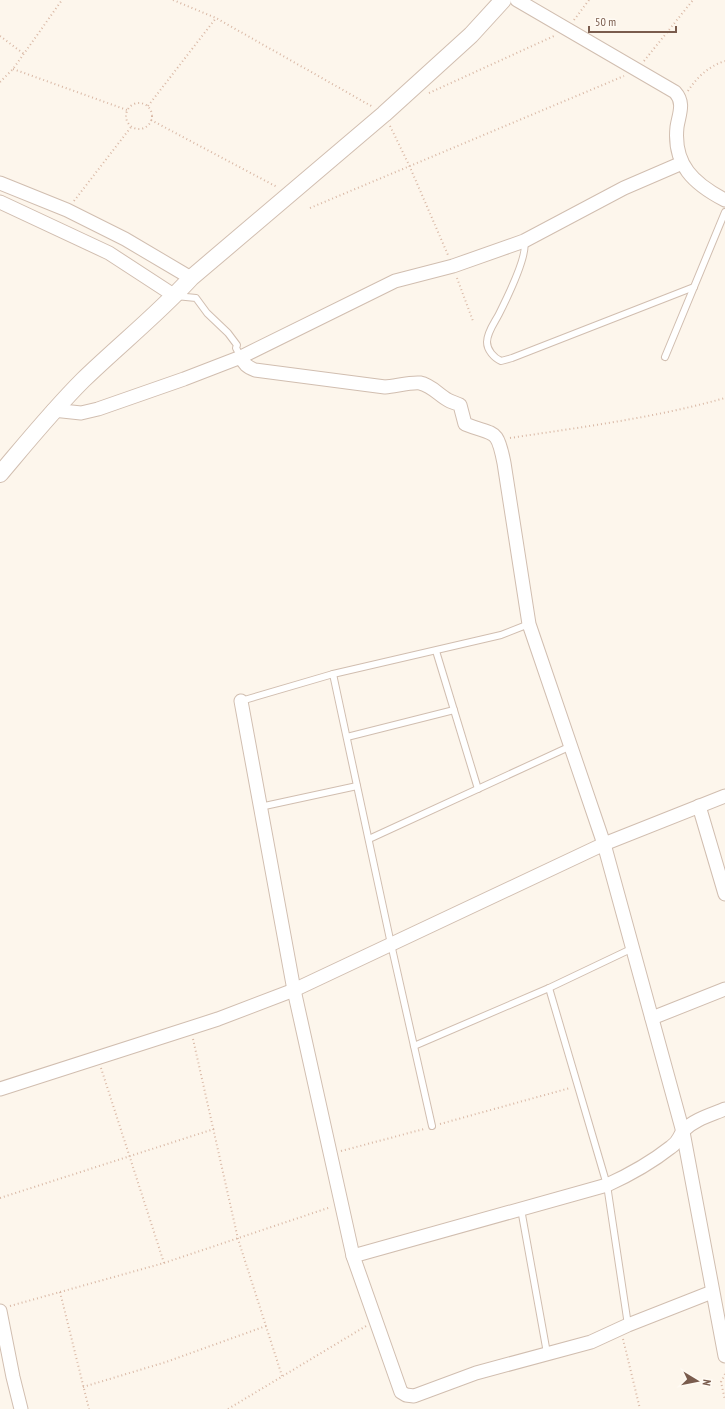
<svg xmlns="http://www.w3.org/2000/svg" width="725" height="1409" viewBox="0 0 725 1409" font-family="'PT Sans Narrow',sans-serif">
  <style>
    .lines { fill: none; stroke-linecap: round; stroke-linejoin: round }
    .service-casing { stroke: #d1beb0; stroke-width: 8 }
    .minor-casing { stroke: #d1beb0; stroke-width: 15 }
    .tertiary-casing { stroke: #d1beb0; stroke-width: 18 }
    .path { stroke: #d9b8a5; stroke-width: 2; stroke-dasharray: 1 3; stroke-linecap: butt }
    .service { stroke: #fff; stroke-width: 6 }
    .minor { stroke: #fff; stroke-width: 13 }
    .tertiary { stroke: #fff; stroke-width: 16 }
  </style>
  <rect width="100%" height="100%" fill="#fdf6ec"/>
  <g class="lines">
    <g class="service-casing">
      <g id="service">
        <path d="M 524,241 C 529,254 506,300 499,314 C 495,322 487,332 487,342 C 487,350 494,358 501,361 L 512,358 L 694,287"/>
        <path d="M 176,296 L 196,298 L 207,313 L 228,333 L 237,345 L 236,348 L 241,357"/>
        <path d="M 665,357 L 725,212"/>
        <path d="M 436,651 L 478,789"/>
        <path d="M 333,674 L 391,944 L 432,1126"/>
        <path d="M 241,701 L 333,674 L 501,635 L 529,624"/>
        <path d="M 347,737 L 454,710"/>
        <path d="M 260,807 L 357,786"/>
        <path d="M 369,839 L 571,746"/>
        <path d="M 549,988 L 607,1185 L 628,1325"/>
        <path d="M 414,1046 L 549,988 L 633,948"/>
        <path d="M 521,1209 L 547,1353"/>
      </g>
    </g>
    <g class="minor-casing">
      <g id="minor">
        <path d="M 517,0 L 675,92 C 685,103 679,114 677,127 C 673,165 694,184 725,200"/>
        <path d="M 0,183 L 67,210 L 125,239 L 191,278"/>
        <path d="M 0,202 L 109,253 L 175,296"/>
        <path d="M 241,357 C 244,364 247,367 255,370 L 385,387 C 396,386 411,382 420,383 C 431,385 439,395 448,400 C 451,402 456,403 460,405 L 465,424 C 495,436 497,427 504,463 L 529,624 L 604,844 L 683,1132 L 725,1356"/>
        <path d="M 53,410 L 81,413 L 98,409 L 184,379 L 241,357 L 395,281 L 453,266 L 524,241 L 624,188 L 682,163"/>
        <path d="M 241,701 L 294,990 L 353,1256 L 401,1392 L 406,1395 L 414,1396 L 476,1373 L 591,1342 L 628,1325 L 712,1292"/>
        <path d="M 699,806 L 725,894"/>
        <path d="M 652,1018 L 725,989"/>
        <path d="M 0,1089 L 218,1019 L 294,990 L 604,844 L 725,796"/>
        <path d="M 353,1256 L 607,1185 C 629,1175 652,1162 671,1147 C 680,1141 678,1137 684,1130 C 695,1119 711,1115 725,1109"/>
        <path d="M 0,1311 L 13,1377 L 21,1409"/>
      </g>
    </g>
    <g class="tertiary-casing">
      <path id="tertiary" d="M 0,474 C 27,442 53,410 83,380 C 118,346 157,315 191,278 L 384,114 L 471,35 L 503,0"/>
    </g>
    <g class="path">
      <path d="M 173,0 L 216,18 L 373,107"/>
      <path d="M 574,20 L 589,0"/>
      <path d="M 0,36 L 24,54"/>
      <path d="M 644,61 L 693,0"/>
      <path d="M 13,69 L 127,110"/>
      <path d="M 0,82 L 13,69 L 62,0"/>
      <path d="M 688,91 C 697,77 709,66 725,61"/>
      <path d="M 429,93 L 554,36"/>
      <circle cx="139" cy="116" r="13"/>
      <path d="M 148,106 L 216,18"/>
      <path d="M 151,120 L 277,187"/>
      <path d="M 390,126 L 409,165 L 448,255"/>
      <path d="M 74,201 L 131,127"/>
      <path d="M 310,208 L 624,76"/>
      <path d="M 457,278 L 473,321"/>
      <path d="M 510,438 C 582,427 654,418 725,398"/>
      <path d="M 193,1039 L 238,1239 L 282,1376"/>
      <path d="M 101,1068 L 164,1263"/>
      <path d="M 440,1124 L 570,1088"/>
      <path d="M 341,1151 L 424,1129"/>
      <path d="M 0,1198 L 214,1129"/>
      <path d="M 60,1292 L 89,1409"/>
      <path d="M 10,1306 L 164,1263 L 331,1207"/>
      <path d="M 623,1339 L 640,1409"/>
      <path d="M 725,1374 L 721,1382 L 725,1400"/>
      <path d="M 83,1387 L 166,1362 L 266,1326"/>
      <path d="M 228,1409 L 366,1326"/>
    </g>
    <use href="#service" class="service"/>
    <use href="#minor" class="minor"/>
    <use href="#tertiary" class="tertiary"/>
  </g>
  <g transform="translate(697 1381) rotate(100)" stroke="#fffaf3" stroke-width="3" paint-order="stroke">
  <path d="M0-3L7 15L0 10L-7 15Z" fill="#7a5c4d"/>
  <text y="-6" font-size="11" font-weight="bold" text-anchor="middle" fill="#7a5c4d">N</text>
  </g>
  <path d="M589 26v6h87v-6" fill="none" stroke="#7a5c4d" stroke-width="2"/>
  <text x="595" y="26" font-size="12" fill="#7a5c4d" stroke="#fffaf3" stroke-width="3" paint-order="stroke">50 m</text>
</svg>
